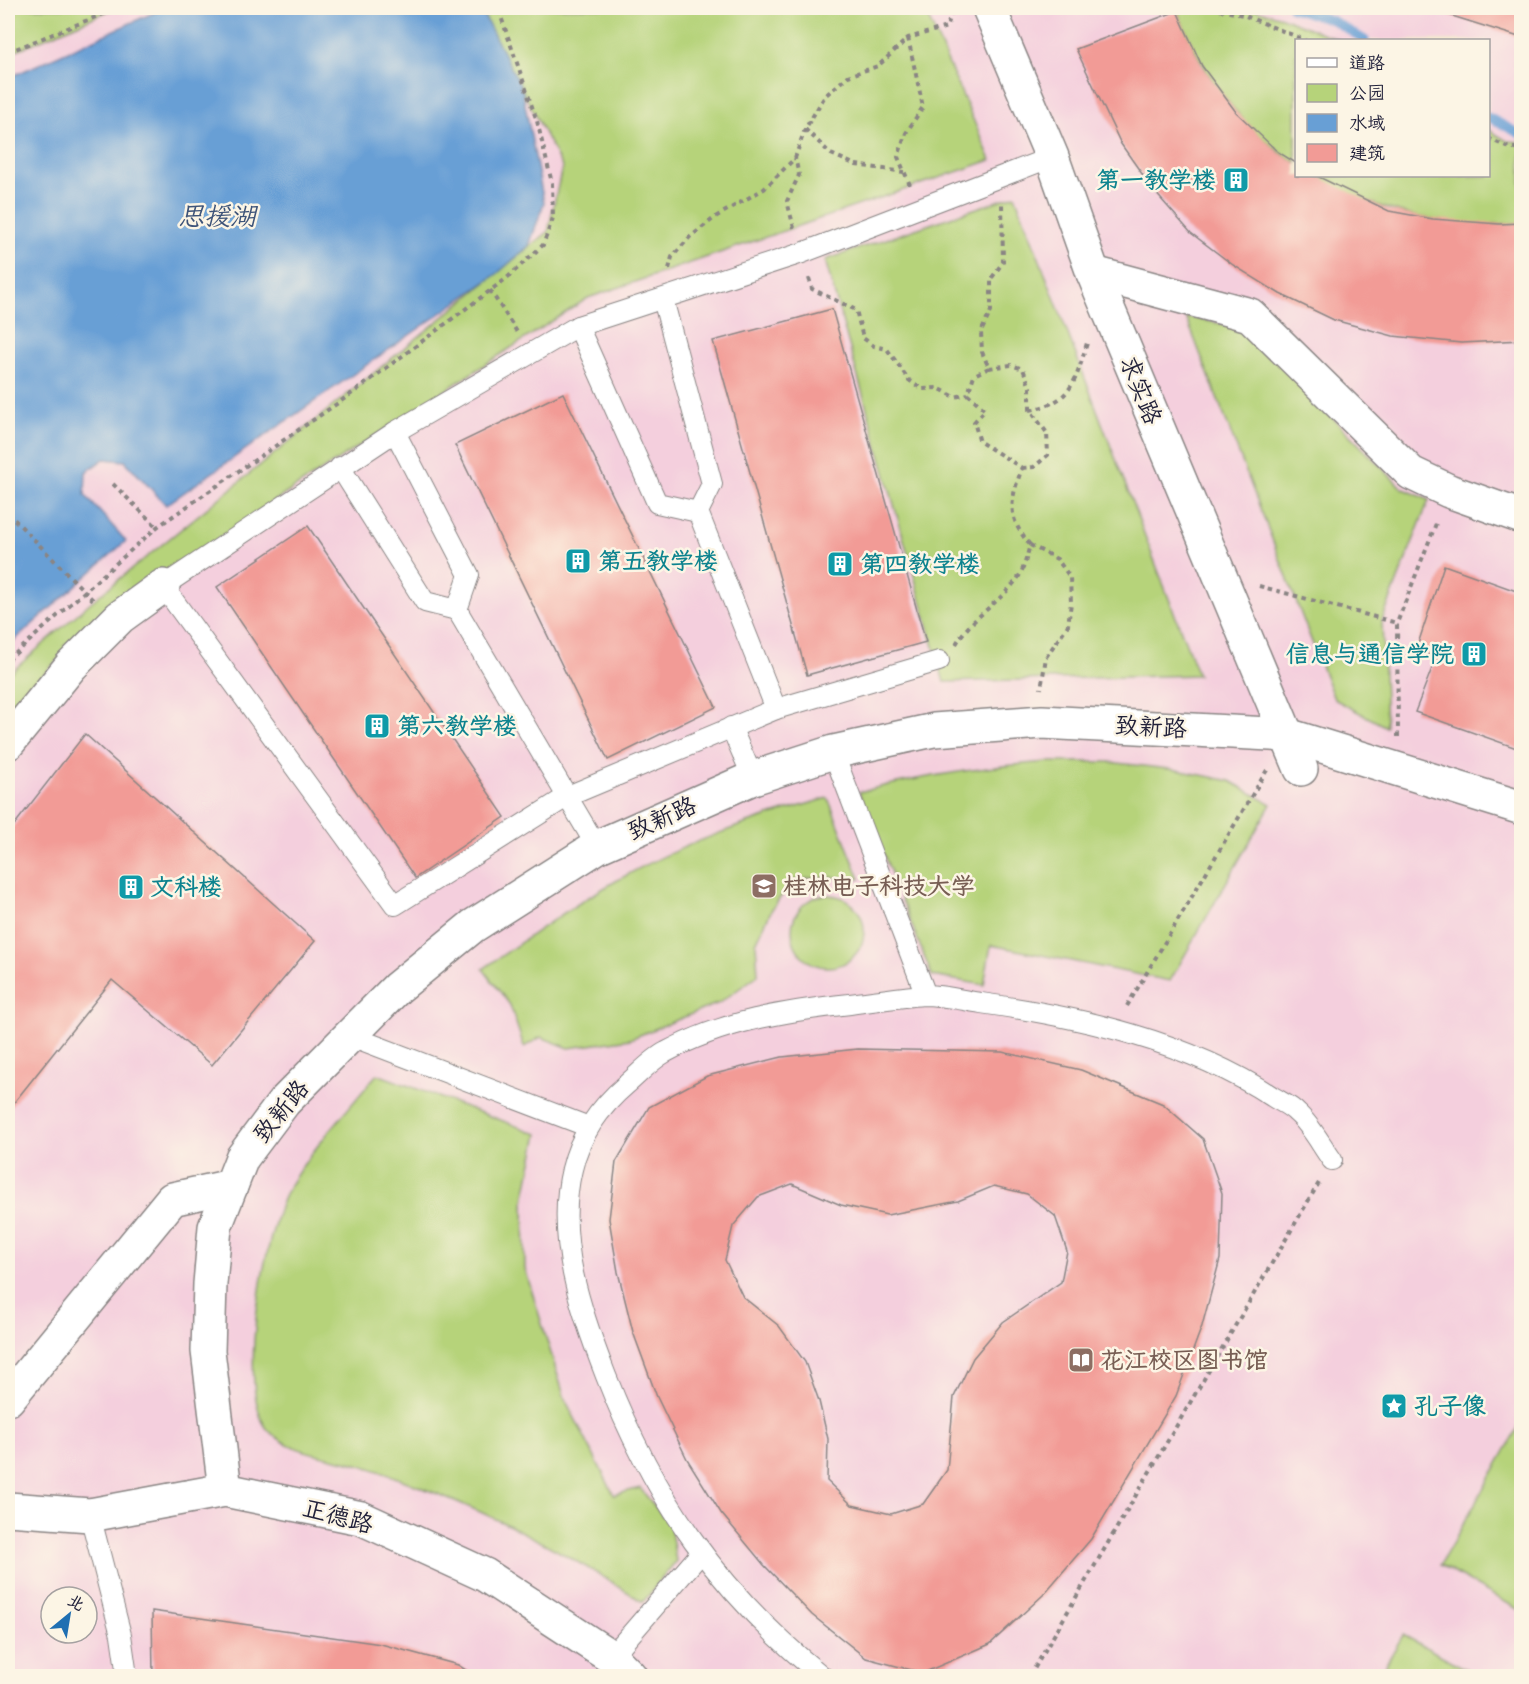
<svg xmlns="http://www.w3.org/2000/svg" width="1529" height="1684" viewBox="0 0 1529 1684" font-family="'Indie Flower','LXGW WenKai TC',sans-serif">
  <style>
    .built { fill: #f4cfdd; fill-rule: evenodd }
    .green { fill: #b6d37a; stroke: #6c7a5a; stroke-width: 1.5 }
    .water { fill: #689fd5; stroke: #456088; stroke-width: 1.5 }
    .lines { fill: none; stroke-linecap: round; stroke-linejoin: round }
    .stream { stroke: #689fd5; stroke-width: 9 }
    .building { fill: #f29b96; fill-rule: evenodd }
    .service-casing { stroke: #8a8584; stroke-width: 22 }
    .minor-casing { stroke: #8a8584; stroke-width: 36 }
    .path { stroke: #8a8584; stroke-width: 4; stroke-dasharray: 4.5 4.5; stroke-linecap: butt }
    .service { stroke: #fff; stroke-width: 20 }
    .minor { stroke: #fff; stroke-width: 33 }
    .labels { text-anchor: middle; stroke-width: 5; stroke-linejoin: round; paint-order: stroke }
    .culture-label { font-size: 24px; font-weight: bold; fill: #0d838f; stroke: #fcf5e5; text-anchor: start }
    .street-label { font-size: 24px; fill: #22223b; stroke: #fcf5e5 }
    .education-label { font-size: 24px; font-weight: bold; fill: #785e54; stroke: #fcf5e5; text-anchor: start }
    .water-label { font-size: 26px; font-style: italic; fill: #3e5479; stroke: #fcf5e5 }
  </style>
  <rect width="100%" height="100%" fill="#fcf5e5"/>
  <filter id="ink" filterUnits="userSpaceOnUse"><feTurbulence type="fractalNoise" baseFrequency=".0167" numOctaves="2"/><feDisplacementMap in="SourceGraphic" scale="12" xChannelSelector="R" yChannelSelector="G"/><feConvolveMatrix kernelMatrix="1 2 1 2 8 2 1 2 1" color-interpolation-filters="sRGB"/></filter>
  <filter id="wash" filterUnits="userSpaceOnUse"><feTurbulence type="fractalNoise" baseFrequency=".008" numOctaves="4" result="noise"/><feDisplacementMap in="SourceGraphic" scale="24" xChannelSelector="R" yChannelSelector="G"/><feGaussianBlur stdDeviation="1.35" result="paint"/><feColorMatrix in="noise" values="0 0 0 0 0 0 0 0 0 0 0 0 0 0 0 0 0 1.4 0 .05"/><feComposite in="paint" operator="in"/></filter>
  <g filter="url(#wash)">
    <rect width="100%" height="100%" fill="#f3e8cd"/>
    <path class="built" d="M 8,8 L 1521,8 L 1521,1676 L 8,1676 ZM 1296,40 L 1488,40 L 1488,176 L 1296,176 ZM 51,1597 L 87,1597 L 87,1633 L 51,1633 Z"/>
    <g class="green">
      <path d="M 8,8 L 115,8 L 8,54 Z"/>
      <path d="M 480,8 L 924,8 L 991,160 L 588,298 L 256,513 L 97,621 L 8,710 L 8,675 L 91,602 L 548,232 L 562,167 Z"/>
      <path d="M 1178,8 L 1249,8 L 1282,17 L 1339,40 L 1296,40 L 1296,163 C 1249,134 1212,88 1189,38 C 1185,28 1178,17 1178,8 Z"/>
      <path d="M 1489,130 L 1507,141 L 1521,142 L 1521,223 C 1446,228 1381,215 1317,176 L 1488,176 Z"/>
      <path d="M 1015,195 L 1198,675 L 944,682 L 825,260 Z"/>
      <path d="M 1186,317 L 1244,328 L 1402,488 L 1429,500 L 1382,621 L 1386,727 L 1334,699 Z"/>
      <path d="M 1047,762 L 1109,762 L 1177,770 L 1230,781 L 1271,804 L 1170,981 L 991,945 L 984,985 L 932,976 L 859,792 C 921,776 983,767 1047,762 Z"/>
      <path d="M 828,798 L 860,879 L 825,877 L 793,880 L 772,909 L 756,943 L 758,975 L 719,1003 L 630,1039 L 569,1048 L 541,1037 L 524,1047 L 510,1005 L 483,969 C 527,938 570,907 616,881 C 682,843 755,819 828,798 Z"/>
      <circle cx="828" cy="931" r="36"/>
      <path d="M 377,1074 L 538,1134 L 524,1200 L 525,1269 L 565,1399 L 614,1495 L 640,1488 L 670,1525 L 676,1561 L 643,1602 C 578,1560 511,1523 438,1494 C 412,1484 385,1472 357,1464 C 329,1456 291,1453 269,1431 C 234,1394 265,1227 290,1185 C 314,1146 348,1110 377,1074 Z"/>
      <path d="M 1521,1423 L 1522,1611 L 1521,1611 L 1440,1565 Z"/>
      <path d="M 1403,1635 L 1479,1676 L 1379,1676 Z"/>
    </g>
    <path class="water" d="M 164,8 L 480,8 L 522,89 L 544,203 L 529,246 L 497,274 L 166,505 L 125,461 L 104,459 L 86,472 L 85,495 L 126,541 L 8,646 L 8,78 Z"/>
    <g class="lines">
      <g class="stream">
        <path d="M 1292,8 L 1332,20 L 1365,40"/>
        <path d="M 1488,117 L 1522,135"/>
      </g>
    </g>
    <g id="blocks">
      <g class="building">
        <path d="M 1427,8 L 1522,8 L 1522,38 Z"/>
        <path d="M 1177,11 L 1202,66 L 1236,112 L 1278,152 L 1296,163 L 1296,176 L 1317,176 L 1389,211 L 1433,219 L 1499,224 L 1522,223 L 1522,340 L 1461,343 L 1393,336 L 1334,320 L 1280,294 L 1233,265 L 1191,233 L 1154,191 L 1121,144 L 1076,49 Z"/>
        <path d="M 832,309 L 926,642 L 807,675 L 713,341 Z"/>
        <path d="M 563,393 L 716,707 L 608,760 L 455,445 Z"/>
        <path d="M 308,526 L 505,817 L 415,878 L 217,587 Z"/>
        <path d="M 1444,565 L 1522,593 L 1522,750 L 1415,712 L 1436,658 L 1416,650 Z"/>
        <path d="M 85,734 L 315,941 L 212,1065 L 112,980 L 8,1110 L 8,833 Z"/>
        <path d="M 858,1049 L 1002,1052 L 1081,1070 L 1163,1104 L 1203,1139 L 1222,1193 L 1220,1259 L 1202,1326 L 1176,1396 L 1091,1539 L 1043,1595 L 990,1644 L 923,1673 L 866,1658 L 812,1615 L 764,1565 L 721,1513 L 687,1459 L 657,1397 L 633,1332 L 618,1272 L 609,1219 L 616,1162 L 649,1107 L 707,1076 L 782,1057 ZM 792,1184 L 841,1205 L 887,1215 L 958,1201 L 994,1186 L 1027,1194 L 1055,1216 L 1067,1251 L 1061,1282 L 1003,1322 L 973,1358 L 954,1397 L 947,1470 L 923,1504 L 891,1514 L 852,1505 L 827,1481 L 828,1439 L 819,1401 L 805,1362 L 779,1326 L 743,1297 L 725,1260 L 733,1226 L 758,1197 Z"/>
        <path d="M 152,1611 L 381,1644 L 458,1665 L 475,1676 L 153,1676 Z"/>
      </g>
    </g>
  </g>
  <g filter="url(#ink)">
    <use href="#blocks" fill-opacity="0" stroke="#8a8584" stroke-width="1.5"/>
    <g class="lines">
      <g class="service-casing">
        <g id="service">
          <path d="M 663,299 L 712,484 L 698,512 L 776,709"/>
          <path d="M 578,326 L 657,503 L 698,512"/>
          <path d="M 395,432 L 469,575 L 457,610"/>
          <path d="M 340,467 L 425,602 L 457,610 L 597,847"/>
          <path d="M 939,661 L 776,709 L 568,796 L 395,905 L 163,586 L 395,432 L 578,326 L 802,253 L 1052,157"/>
          <path d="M 731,727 L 753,778"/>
          <path d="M 833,752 L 926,995"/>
          <path d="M 348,1035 L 589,1127"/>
          <path d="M 90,1515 L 121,1635 L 127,1676"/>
          <path d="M 611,1657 L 700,1554"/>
          <path d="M 822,1676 C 720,1593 654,1499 606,1376 C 581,1312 555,1238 572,1169 C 580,1135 600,1107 627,1084 C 639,1074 652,1059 666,1052 C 723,1021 786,1011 850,1004 C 874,1001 899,997 923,995 C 942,995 962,1000 981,1003 C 1080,1017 1188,1041 1273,1097 C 1281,1102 1291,1106 1297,1113 C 1311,1125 1321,1145 1332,1160"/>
        </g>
      </g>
      <g class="minor-casing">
        <g id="minor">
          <path d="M 989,8 L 1052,157 L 1093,273 L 1301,769"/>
          <path d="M 1093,273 L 1250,315 L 1411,473 L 1449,491 L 1522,517"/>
          <path d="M 8,743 L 71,666 L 120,617 L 163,586"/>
          <path d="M 8,1399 L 172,1199 L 231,1186"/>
          <path d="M 225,1490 L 208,1351 L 210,1284 L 215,1227 L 242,1158 L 284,1102 L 397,988 L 473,926 L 597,847 L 753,778 L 833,752 L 934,730 L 1042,722 L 1287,735 L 1522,808"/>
          <path d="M 8,1509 L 90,1515 L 225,1490 L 361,1518 L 485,1575 L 611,1657 L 630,1676"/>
        </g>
      </g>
      <g class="path">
        <path d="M 1211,8 L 1243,15 L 1305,40"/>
        <path d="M 908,38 L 923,107 L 906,133 L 898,157 L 910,185"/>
        <path d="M 8,52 L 118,8"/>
        <path d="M 805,129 L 831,154 L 856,165 L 904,172"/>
        <path d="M 1488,138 L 1507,147 L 1522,149"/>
        <path d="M 794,228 L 787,201 L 799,175 L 795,158"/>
        <path d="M 669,269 L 672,257 L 690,237 L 717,216 L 764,189 L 795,158 L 805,129 L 825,96 L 848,76 L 878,66 L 908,38 L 947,27 L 953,8"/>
        <path d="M 809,278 L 812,289 L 856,310 L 863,338 L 874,346 L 887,349 L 909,380 L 922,389 L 938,388 L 955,397 L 968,394"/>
        <path d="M 490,290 L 517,332"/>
        <path d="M 989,368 L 1011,365 L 1023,369 L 1030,387 L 1030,410"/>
        <path d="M 1022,468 L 1034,467 L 1048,455 L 1047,433 L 1030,410 C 1073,402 1076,379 1087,343"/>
        <path d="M 113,484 L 157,527"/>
        <path d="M 8,513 L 93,600"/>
        <path d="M 1030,545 L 1057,559 L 1070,577 L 1071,603 L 1068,625 L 1046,657 L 1041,689"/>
        <path d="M 1259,586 L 1397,623"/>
        <path d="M 956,644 C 971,618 996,605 1014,583 C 1024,572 1026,558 1030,545 C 1006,516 1010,502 1022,468 L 980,442 L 974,422 L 985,410 L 968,394 L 974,375 L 989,368 L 982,352 L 981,332 L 991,311 L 991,279 L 1003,262 L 1002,202"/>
        <path d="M 8,660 L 157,527 L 354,392 L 507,278 L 543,245 L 553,218 L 552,183 L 537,121 L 498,8"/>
        <path d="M 1398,737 L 1397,623 L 1437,521"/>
        <path d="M 1127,1006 L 1267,770"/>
        <path d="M 1030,1676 L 1320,1181"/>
      </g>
      <use href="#service" class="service"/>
      <use href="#minor" class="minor"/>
    </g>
  </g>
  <defs>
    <g id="building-square" transform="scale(1.35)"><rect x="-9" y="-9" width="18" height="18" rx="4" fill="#0f9aa8" stroke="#fcf5e5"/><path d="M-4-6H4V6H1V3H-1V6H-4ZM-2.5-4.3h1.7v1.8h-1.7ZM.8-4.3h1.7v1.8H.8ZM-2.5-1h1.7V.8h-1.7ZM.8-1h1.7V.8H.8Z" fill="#fff"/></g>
    <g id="university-square" transform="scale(1.35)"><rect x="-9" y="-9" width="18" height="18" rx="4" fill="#8d6e63" stroke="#fcf5e5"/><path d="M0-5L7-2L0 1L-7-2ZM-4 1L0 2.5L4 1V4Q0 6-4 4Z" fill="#fff"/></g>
    <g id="library-square" transform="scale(1.35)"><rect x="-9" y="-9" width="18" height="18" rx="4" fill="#8d6e63" stroke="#fcf5e5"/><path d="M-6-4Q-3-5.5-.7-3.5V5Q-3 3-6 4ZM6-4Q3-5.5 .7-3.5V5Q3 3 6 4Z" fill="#fff"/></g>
    <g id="sight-square" transform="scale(1.35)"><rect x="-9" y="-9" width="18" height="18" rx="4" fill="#0f9aa8" stroke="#fcf5e5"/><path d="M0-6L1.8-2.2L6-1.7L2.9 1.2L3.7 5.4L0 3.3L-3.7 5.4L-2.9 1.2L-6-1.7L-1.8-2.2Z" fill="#fff"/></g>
  </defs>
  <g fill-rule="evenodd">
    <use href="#building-square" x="1236" y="180"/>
    <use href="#building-square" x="578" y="561"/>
    <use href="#building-square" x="840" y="564"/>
    <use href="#building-square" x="1474" y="654"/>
    <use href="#building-square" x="377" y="726"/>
    <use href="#university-square" x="764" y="886"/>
    <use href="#building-square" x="131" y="887"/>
    <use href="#library-square" x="1081" y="1360"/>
    <use href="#sight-square" x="1394" y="1406"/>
  </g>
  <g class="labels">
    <g class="culture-label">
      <text x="1216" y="188" text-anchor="end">第一教学楼</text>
      <text x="598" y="569">第五教学楼</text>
      <text x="860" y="572">第四教学楼</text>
      <text x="1454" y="662" text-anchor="end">信息与通信学院</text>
      <text x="397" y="734">第六教学楼</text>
      <text x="150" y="895">文科楼</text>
      <text x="1414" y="1414">孔子像</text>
    </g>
    <g class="street-label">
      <text transform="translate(1141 390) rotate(68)" y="8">求实路</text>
      <text transform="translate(1151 727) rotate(3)" y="8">致新路</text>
      <text transform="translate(662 818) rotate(-24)" y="8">致新路</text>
      <text transform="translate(281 1111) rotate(-51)" y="8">致新路</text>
      <text transform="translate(338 1516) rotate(15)" y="8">正德路</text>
    </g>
    <g class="education-label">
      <text x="783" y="894">桂林电子科技大学</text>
      <text x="1100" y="1368">花江校区图书馆</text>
    </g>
    <g class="water-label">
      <text x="217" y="225">思援湖</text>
    </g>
  </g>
  <rect width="1529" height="1684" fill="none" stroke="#fcf5e5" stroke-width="30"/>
  <rect x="1295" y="39" width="195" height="138" fill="#fcf5e5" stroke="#a5a1a1" stroke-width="1.5"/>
  <rect x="1307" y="58" width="30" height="9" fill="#ffffff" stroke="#a5a1a1" stroke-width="1.5"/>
  <text x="1349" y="69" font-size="18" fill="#22223b">道路</text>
  <rect x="1307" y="84" width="30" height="18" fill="#b6d37a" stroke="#a5a1a1" stroke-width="1.5"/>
  <text x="1349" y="99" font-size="18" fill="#22223b">公园</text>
  <rect x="1307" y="114" width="30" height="18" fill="#689fd5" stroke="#a5a1a1" stroke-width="1.5"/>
  <text x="1349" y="129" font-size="18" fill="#22223b">水域</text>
  <rect x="1307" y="144" width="30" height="18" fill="#f29b96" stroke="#a5a1a1" stroke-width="1.5"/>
  <text x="1349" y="159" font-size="18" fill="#22223b">建筑</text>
  <g transform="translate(69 1615) rotate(30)"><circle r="28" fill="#fcf5e5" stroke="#a5a1a1" stroke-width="1.5"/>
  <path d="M0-4.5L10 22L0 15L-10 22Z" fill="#1f6fb2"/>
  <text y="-9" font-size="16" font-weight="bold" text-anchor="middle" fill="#22223b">北</text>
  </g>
</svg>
